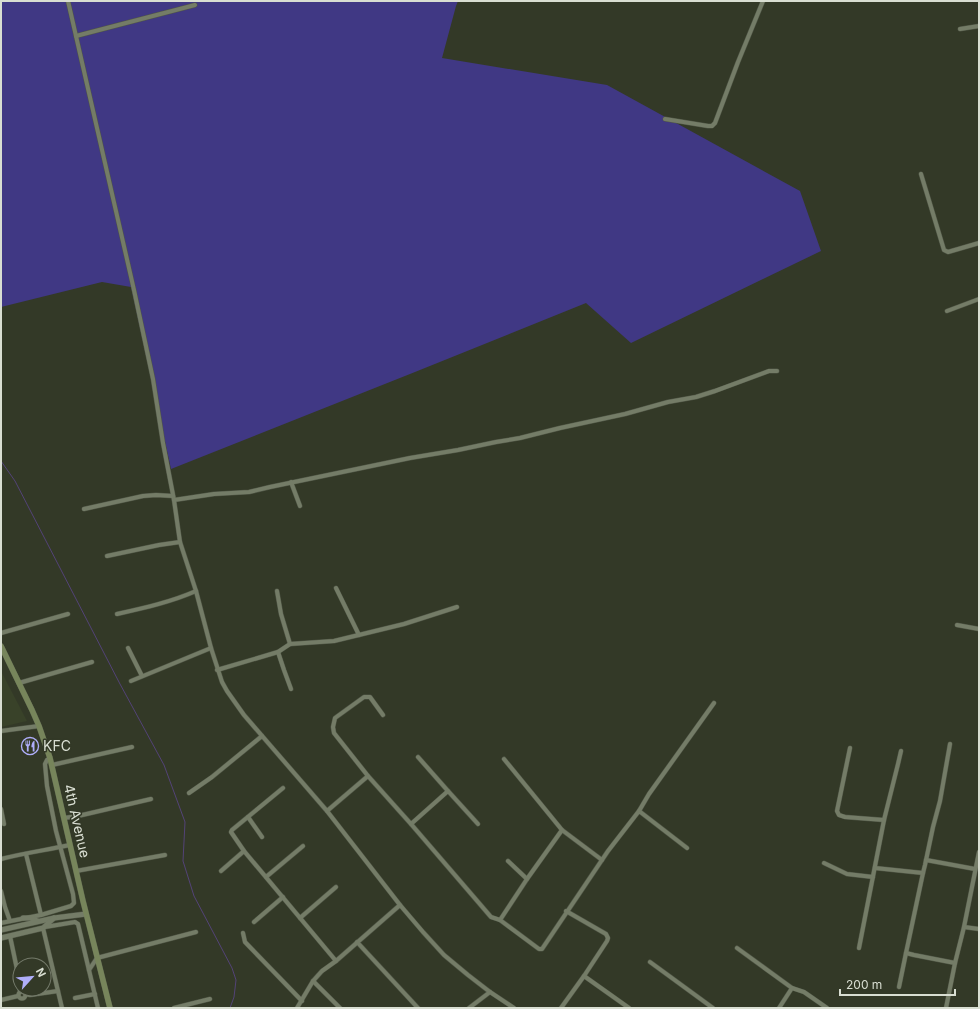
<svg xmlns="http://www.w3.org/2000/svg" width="980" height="1009" viewBox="0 0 980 1009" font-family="Inter,sans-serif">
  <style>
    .built { fill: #394229 }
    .grass { fill: #403884 }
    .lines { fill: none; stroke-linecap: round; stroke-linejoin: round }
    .stream { stroke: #534377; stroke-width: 1 }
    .minor-casing { stroke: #505646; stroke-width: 5 }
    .tertiary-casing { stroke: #505646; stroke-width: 6 }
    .secondary-casing { stroke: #505646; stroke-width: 6 }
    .minor { stroke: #747c67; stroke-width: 4 }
    .tertiary { stroke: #747c67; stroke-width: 5 }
    .secondary { stroke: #77855b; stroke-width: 5.5 }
    .labels { text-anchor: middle; stroke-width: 3; stroke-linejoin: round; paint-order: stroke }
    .poi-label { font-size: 14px; fill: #d9ded2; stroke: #333927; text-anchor: start }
    .street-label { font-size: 14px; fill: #d9ded2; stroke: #333927 }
  </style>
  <rect width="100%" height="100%" fill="#333927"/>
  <path class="built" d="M 1,671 L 27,721 L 1,727 Z"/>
  <path class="grass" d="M 1,1 L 458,1 L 456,6 L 442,58 L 607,85 L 800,191 L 821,251 L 631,343 L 586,303 L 410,374 L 171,469 L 131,287 L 102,282 L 1,307 Z"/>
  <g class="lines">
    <path class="stream" d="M 1,461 L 15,481 L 120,684 L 164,765 L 185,822 L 183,861 L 194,896 L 232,968 L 236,980 L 234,997 L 230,1008"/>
    <g class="minor-casing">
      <g id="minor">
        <path d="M 68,1 L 134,290 L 153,379 L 163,443 L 174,500 L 180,542 L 196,591 L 211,648 L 222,682 L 227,691 L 244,715 L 327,811 L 400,905 L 423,932 L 444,955 L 468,975 L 490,992 L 514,1008"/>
        <path d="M 960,29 L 979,26"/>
        <path d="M 76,36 L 195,5"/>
        <path d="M 665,119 L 708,126 L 712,126 L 715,123 L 738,62 L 763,1"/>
        <path d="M 921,174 L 944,250 L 948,252 L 979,243"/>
        <path d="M 947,311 L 979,299"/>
        <path d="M 291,482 L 300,506"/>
        <path d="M 174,500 L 214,494 L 249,492 L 270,487 L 410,458 L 458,450 L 496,442 L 520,438 L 560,428 L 625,414 L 668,402 L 696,397 L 715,391 L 769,371 L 777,371"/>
        <path d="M 84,509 L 143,496 L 156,495 L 173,496"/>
        <path d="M 107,556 L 159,545 L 180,542"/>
        <path d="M 336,588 L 359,635"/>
        <path d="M 277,591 L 281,614 L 290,644"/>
        <path d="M 117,614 C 144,608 171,602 196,591"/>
        <path d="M 957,625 L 979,629"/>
        <path d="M 1,633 L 68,614"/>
        <path d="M 128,648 L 142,676"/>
        <path d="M 278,652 L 284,670 L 291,689"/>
        <path d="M 217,670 L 278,652 L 290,644 L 334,641 L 404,624 L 457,607"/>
        <path d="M 131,681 L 211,648"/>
        <path d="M 19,683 L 92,662"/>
        <path d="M 383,715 L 370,697 L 364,697 L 335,718 L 333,727 L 334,733 L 368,776 L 411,824 L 491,917 L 500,920 L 539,949 L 542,949 L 608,851 L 639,811 L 687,848"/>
        <path d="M 1,731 L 39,726"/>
        <path d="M 950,744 L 940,801 L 933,827 L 925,865 L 923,873 L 906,953 L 914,955 L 955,963"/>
        <path d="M 850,748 L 837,811 L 839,815 L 845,817 L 884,820"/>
        <path d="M 418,757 L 448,791"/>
        <path d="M 52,765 L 132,747"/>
        <path d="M 283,788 L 232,830 L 231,832 L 244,851 L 336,961"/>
        <path d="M 189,793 L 212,777 L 262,736"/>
        <path d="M 1,809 L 4,824"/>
        <path d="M 327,811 L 368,776"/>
        <path d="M 639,811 L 649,794 L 714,703"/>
        <path d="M 248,817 L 262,837"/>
        <path d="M 64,818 L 78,816 L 151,799"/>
        <path d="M 411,824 L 448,791 L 478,824"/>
        <path d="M 562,830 L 602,860"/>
        <path d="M 26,854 L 41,915"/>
        <path d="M 1,859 C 24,853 47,850 70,845"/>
        <path d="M 926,860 L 975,869"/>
        <path d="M 508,861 L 527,879"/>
        <path d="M 824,863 L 847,874 L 873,877"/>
        <path d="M 875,868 L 923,873"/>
        <path d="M 76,871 L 165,855"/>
        <path d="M 221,871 L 244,851"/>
        <path d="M 266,877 L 303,846"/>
        <path d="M 1,891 L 5,907 L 10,921"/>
        <path d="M 300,918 L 336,887"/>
        <path d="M 500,920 L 527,879 L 562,830 L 504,759"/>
        <path d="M 254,922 L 283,897"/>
        <path d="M 1,923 L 41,915 L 71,906 L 74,903 L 73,894 L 56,831 L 47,786 L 45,764 L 47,760 L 50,758"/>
        <path d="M 45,927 L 75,922 L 78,924 L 98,1008"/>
        <path d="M 964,927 L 979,929"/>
        <path d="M 43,928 L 62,1008"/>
        <path d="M 243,933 L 245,942 L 302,1001"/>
        <path d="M 10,936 L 18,974 L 20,992"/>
        <path d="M 357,942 L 418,1008"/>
        <path d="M 737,948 L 792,988"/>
        <path d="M 859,948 L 884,820 L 898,764 L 901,751"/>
        <path d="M 650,962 L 713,1008"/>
        <path d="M 89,970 L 97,958 L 196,932"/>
        <path d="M 584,976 L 629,1008"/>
        <path d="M 313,981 L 340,1008"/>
        <path d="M 899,987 L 906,953"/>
        <circle cx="22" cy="995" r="3.5"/>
        <path d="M 25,994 L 30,995 L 58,991"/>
        <path d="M 75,998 L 95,994"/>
        <path d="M 1,1000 L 18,996"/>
        <path d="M 174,1008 L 210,999"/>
        <path d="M 297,1008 L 313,981 L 322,971 L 336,961 L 400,905"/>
        <path d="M 469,1008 L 490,992"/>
        <path d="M 561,1008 L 584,976 L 607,941 L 608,938 L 606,934 L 566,911"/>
        <path d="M 779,1008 L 792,988 L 804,992 L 827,1008"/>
        <path d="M 946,1008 L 955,963 L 964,927 L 979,852"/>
      </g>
    </g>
    <g class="tertiary-casing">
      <g id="tertiary">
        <path d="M 23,918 L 30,918 L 38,921"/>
        <path d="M 1,930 L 54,918 L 86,914"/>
        <path d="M 1,938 L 43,928 L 54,918"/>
      </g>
    </g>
    <g class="secondary-casing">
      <path id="secondary" d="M 1,646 L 32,710 L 39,726 L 50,758 L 83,901 L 110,1008"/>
    </g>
    <use href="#minor" class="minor"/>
    <use href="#tertiary" class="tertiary"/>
    <use href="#secondary" class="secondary"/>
  </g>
  <defs>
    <g id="restaurant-ring" transform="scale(0.9)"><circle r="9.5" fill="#333927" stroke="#afaefa" stroke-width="1.5"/><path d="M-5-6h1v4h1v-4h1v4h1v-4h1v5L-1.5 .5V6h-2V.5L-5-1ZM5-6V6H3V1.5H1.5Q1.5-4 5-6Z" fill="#afaefa"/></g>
  </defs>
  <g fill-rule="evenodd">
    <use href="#restaurant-ring" x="30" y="746"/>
  </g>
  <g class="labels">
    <g class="poi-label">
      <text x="43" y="751">KFC</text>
    </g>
    <g class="street-label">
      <text transform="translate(77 821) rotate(77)" y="5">4th Avenue</text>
    </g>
  </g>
  <rect width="980" height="1009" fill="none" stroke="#d9ded2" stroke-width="4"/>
  <g transform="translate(32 977) rotate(63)"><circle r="19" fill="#333927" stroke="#757b6b"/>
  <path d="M0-3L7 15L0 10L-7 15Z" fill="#afaefa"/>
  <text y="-6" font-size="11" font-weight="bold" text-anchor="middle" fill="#d9ded2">N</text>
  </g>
  <path d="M840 989v6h115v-6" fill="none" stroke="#d9ded2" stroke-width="2"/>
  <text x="846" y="989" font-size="12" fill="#d9ded2" stroke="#333927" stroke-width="3" paint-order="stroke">200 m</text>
</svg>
